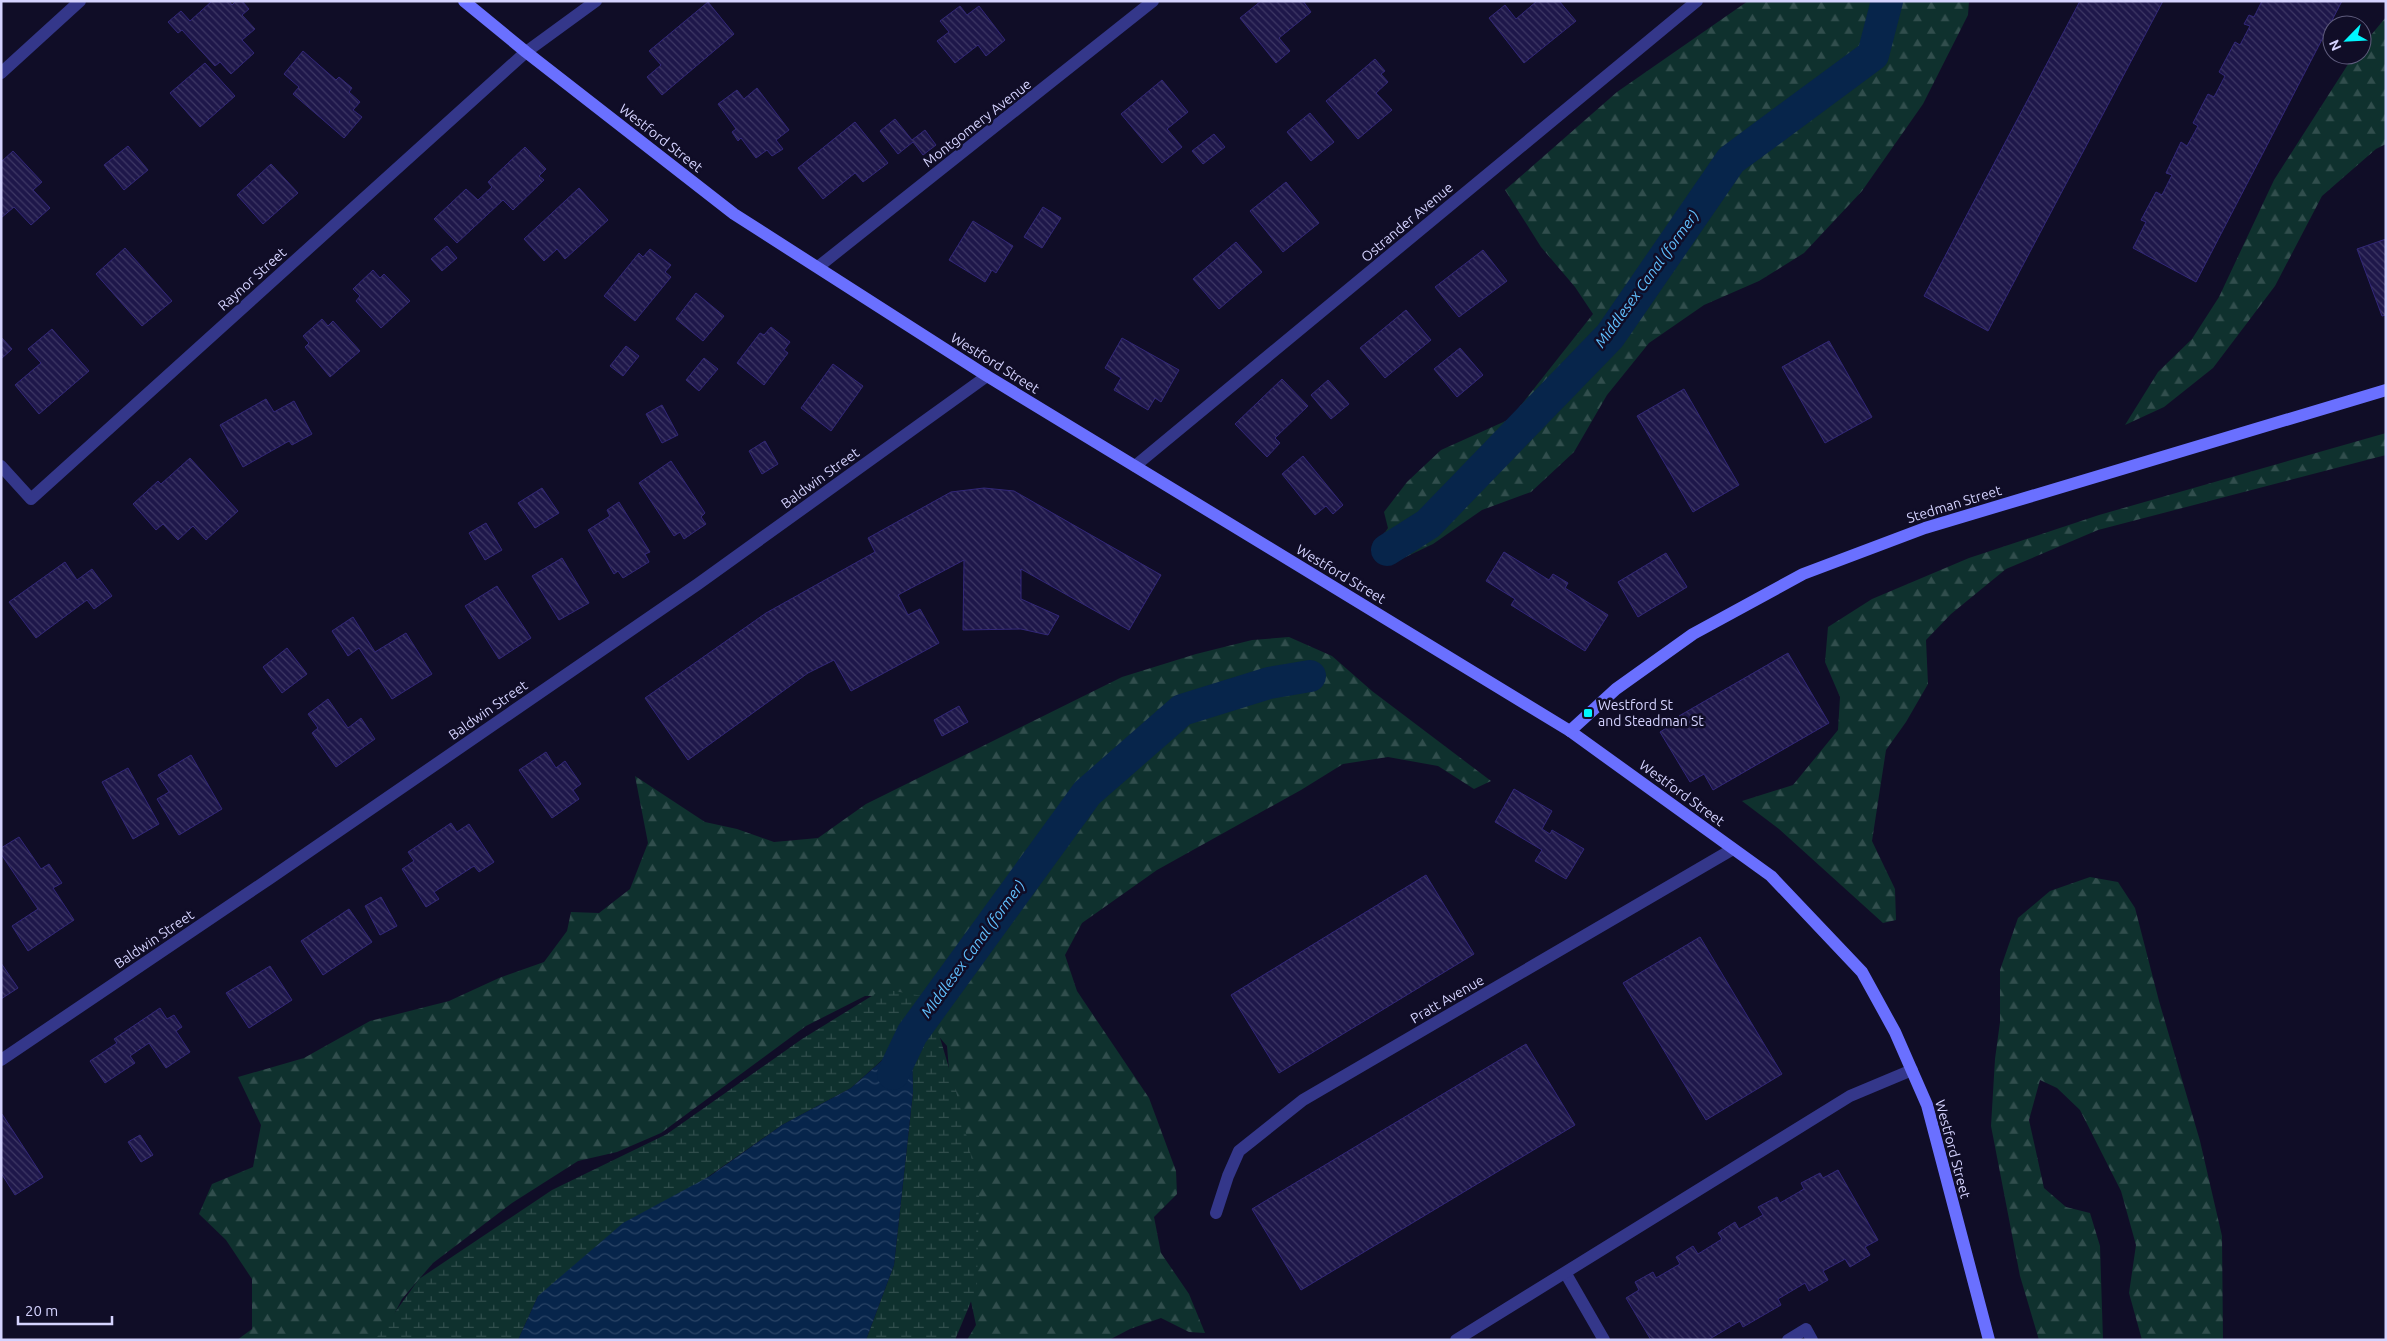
<svg xmlns="http://www.w3.org/2000/svg" width="2387" height="1341" viewBox="0 0 2387 1341" font-family="Ubuntu,sans-serif">
  <style>
    .forest { fill: url(#forest-firs) }
    .wetland { fill: url(#wetland-marsh) }
    .water { fill: url(#water-waves) }
    .lines { fill: none; stroke-linecap: round; stroke-linejoin: round }
    .canal { stroke: #07254b; stroke-width: 32 }
    .building { fill: url(#building-back-hatch); stroke: #322778 }
    .minor { stroke: #34378a; stroke-width: 12 }
    .tertiary { stroke: #34378a; stroke-width: 12 }
    .secondary { stroke: #6a70ff; stroke-width: 12 }
    .poi-dot { fill: #00f6fe; stroke: #100d27; stroke-width: 2 }
    .labels { text-anchor: middle; stroke-width: 5; stroke-linejoin: round; paint-order: stroke }
    .street-label { font-size: 14px; fill: #d5d3ff; stroke: #100d27 }
    .poi-label { font-size: 14px; fill: #d5d3ff; stroke: #100d27; text-anchor: start }
    .water-label { font-size: 15px; font-style: italic; fill: #61c1ff; stroke: #100d27 }
  </style>
  <defs>
    <pattern id="forest-firs" width="22" height="20" patternUnits="userSpaceOnUse" patternTransform="scale(1.25)"><rect width="22" height="20" fill="#0f312e"/><path d="M5 1l3.5 6h-7zM16 11l3.5 6h-7z" fill="#314e4d"/></pattern>
    <pattern id="wetland-marsh" width="20" height="14" patternUnits="userSpaceOnUse" patternTransform="scale(1.25)"><rect width="20" height="14" fill="#0f312e"/><path d="M1 5h8M5 5V1M11 12h8M15 12V8" fill="none" stroke="#314e4d"/></pattern>
    <pattern id="water-waves" width="16" height="10" patternUnits="userSpaceOnUse" patternTransform="scale(1.25)"><rect width="16" height="10" fill="#07254b"/><path d="M0 5q4-4 8 0t8 0" fill="none" stroke="#2a4466"/></pattern>
    <pattern id="building-back-hatch" width="6" height="6" patternUnits="userSpaceOnUse" patternTransform="scale(1.25)"><rect width="6" height="6" fill="#1e174a"/><path d="M-1 5l2 2M0 0l6 6M5-1l2 2" fill="none" stroke="#3e3865"/></pattern>
  </defs>
  <rect width="100%" height="100%" fill="#100d27"/>
  <g class="forest">
    <path d="M 1748,1 L 1969,1 L 1968,15 L 1923,104 L 1862,191 L 1804,253 L 1759,281 L 1704,305 L 1649,343 L 1607,395 L 1574,452 L 1531,492 L 1482,510 L 1433,544 L 1391,564 L 1378,542 L 1388,528 L 1384,512 L 1407,482 L 1441,450 L 1510,419 L 1593,314 L 1575,287 L 1541,247 L 1505,190 L 1617,92 Z"/>
    <path d="M 2386,17 L 2386,144 L 2376,149 L 2322,196 L 2275,286 L 2213,368 L 2164,407 L 2125,425 L 2158,372 L 2192,339 L 2219,297 L 2274,180 L 2352,58 L 2355,55 L 2362,55 L 2362,46 Z"/>
    <path d="M 2386,433 L 2386,455 L 2098,530 L 2006,569 L 1951,614 L 1926,640 L 1928,684 L 1906,722 L 1886,750 L 1872,841 L 1895,889 L 1896,920 L 1883,923 L 1779,829 L 1742,801 L 1793,785 L 1838,730 L 1840,697 L 1825,662 L 1828,627 L 1872,599 L 1969,558 L 2099,515 Z"/>
    <path d="M 1289,637 L 1332,656 L 1372,691 L 1491,781 L 1474,789 L 1438,766 L 1388,757 L 1343,764 L 1301,790 L 1157,870 L 1082,923 L 1065,955 L 1077,991 L 1149,1098 L 1176,1171 L 1177,1194 L 1154,1217 L 1161,1253 L 1189,1294 L 1205,1333 L 1189,1332 L 1161,1318 L 1130,1329 L 1109,1340 L 967,1340 L 976,1325 L 966,1278 L 947,1046 L 930,1026 L 895,996 L 865,996 L 806,1026 L 661,1133 L 617,1152 L 578,1161 L 512,1203 L 433,1263 L 402,1299 L 381,1340 L 237,1340 L 252,1329 L 252,1279 L 226,1240 L 199,1214 L 212,1184 L 253,1167 L 261,1125 L 238,1077 L 304,1058 L 370,1021 L 449,1001 L 499,978 L 544,962 L 567,931 L 571,912 L 599,913 L 630,889 L 648,843 L 635,776 L 705,822 L 737,829 L 774,842 L 818,838 L 866,804 L 1122,677 L 1196,654 L 1252,640 Z"/>
    <path d="M 2090,877 L 2118,882 L 2135,908 L 2159,1001 L 2200,1141 L 2222,1236 L 2223,1340 L 2142,1340 L 2129,1293 L 2136,1245 L 2121,1191 L 2080,1110 L 2057,1088 L 2040,1080 L 2029,1120 L 2044,1188 L 2066,1207 L 2090,1213 L 2100,1246 L 2103,1340 L 2039,1340 L 2020,1276 L 1991,1126 L 1995,1059 L 2000,1022 L 2000,970 L 2018,918 L 2050,891 Z"/>
  </g>
  <path class="wetland" d="M 883,989 L 928,997 L 959,1102 L 979,1192 L 977,1287 L 955,1340 L 866,1340 L 894,1265 L 913,1092 L 911,1034 L 851,1088 L 782,1125 L 538,1296 L 518,1340 L 375,1340 L 419,1279 L 552,1190 L 667,1134 L 802,1039 Z"/>
  <path class="water" d="M 912,1034 L 913,1092 L 894,1265 L 866,1340 L 518,1340 L 538,1296 L 623,1223 L 710,1176 L 782,1125 L 851,1088 Z"/>
  <g class="lines">
    <g class="canal">
      <path d="M 1387,550 L 1428,524 L 1610,336 L 1731,160 L 1873,55 L 1887,1"/>
      <path d="M 893,1074 L 912,1034 L 1087,793 L 1182,710 L 1269,683 L 1310,676"/>
    </g>
  </g>
  <g class="building">
    <path d="M 212,1 L 229,1 L 232,5 L 236,1 L 242,1 L 249,9 L 242,15 L 255,29 L 242,40 L 254,53 L 231,74 L 220,62 L 215,66 L 182,30 L 178,33 L 168,22 L 181,11 L 190,21 Z"/>
    <path d="M 1261,1 L 1303,1 L 1311,12 L 1279,38 L 1290,51 L 1276,63 L 1240,18 Z"/>
    <path d="M 1537,1 L 1559,1 L 1576,21 L 1524,63 L 1489,18 L 1505,5 L 1516,19 Z"/>
    <path d="M 2080,1 L 2163,1 L 1988,331 L 1924,296 Z"/>
    <path d="M 2262,1 L 2342,1 L 2196,282 L 2133,248 L 2146,222 L 2141,220 L 2156,192 L 2162,195 L 2172,175 L 2166,173 L 2181,142 L 2187,146 L 2198,126 L 2193,123 L 2208,94 L 2214,97 L 2225,76 L 2219,72 L 2235,42 L 2240,45 L 2250,26 L 2244,24 L 2249,15 L 2254,17 Z"/>
    <path d="M 708,2 L 734,34 L 662,95 L 647,77 L 661,65 L 649,51 Z"/>
    <path d="M 960,6 L 967,15 L 979,6 L 1005,40 L 986,56 L 978,45 L 955,63 L 937,41 L 949,32 L 940,21 Z"/>
    <path d="M 303,51 L 336,80 L 339,77 L 352,88 L 349,92 L 360,102 L 353,110 L 362,117 L 344,138 L 293,94 L 299,87 L 284,74 Z"/>
    <path d="M 1375,59 L 1385,71 L 1381,74 L 1388,82 L 1376,93 L 1392,110 L 1358,139 L 1326,101 Z"/>
    <path d="M 205,63 L 235,96 L 200,127 L 170,93 Z"/>
    <path d="M 1162,80 L 1188,112 L 1167,129 L 1182,147 L 1162,163 L 1121,114 Z"/>
    <path d="M 757,88 L 789,130 L 776,140 L 783,149 L 772,156 L 767,150 L 756,158 L 741,138 L 738,141 L 732,132 L 736,129 L 718,104 L 737,90 L 744,99 Z"/>
    <path d="M 1310,113 L 1334,142 L 1311,161 L 1287,132 Z"/>
    <path d="M 895,119 L 912,140 L 925,130 L 936,145 L 923,155 L 913,142 L 898,154 L 880,131 Z"/>
    <path d="M 855,122 L 888,163 L 863,182 L 855,173 L 823,199 L 798,168 Z"/>
    <path d="M 1214,134 L 1225,147 L 1203,164 L 1192,151 Z"/>
    <path d="M 128,146 L 148,170 L 124,190 L 104,165 Z"/>
    <path d="M 525,147 L 546,169 L 539,176 L 544,180 L 513,210 L 503,200 L 457,243 L 434,219 L 466,189 L 478,200 L 492,187 L 488,182 Z"/>
    <path d="M 13,151 L 42,182 L 33,190 L 50,208 L 31,225 L 14,207 L 1,218 L 1,162 Z"/>
    <path d="M 271,164 L 298,193 L 263,224 L 237,195 Z"/>
    <path d="M 1286,182 L 1319,223 L 1283,252 L 1250,211 Z"/>
    <path d="M 579,188 L 608,220 L 565,259 L 557,249 L 544,261 L 524,239 Z"/>
    <path d="M 1043,207 L 1061,218 L 1042,248 L 1024,237 Z"/>
    <path d="M 973,221 L 1013,246 L 996,273 L 992,270 L 985,282 L 949,260 Z"/>
    <path d="M 2386,239 L 2386,315 L 2382,316 L 2357,249 Z"/>
    <path d="M 1236,242 L 1262,272 L 1219,309 L 1193,279 Z"/>
    <path d="M 447,246 L 457,258 L 442,271 L 431,259 Z"/>
    <path d="M 125,248 L 172,301 L 142,326 L 96,274 Z"/>
    <path d="M 650,249 L 671,265 L 665,272 L 671,277 L 635,321 L 604,296 L 639,253 L 643,257 Z"/>
    <path d="M 1483,250 L 1507,281 L 1459,317 L 1435,287 Z"/>
    <path d="M 373,270 L 380,278 L 384,274 L 410,301 L 381,328 L 356,301 L 360,296 L 353,289 Z"/>
    <path d="M 696,293 L 724,316 L 703,341 L 676,319 Z"/>
    <path d="M 1406,310 L 1431,340 L 1385,378 L 1360,348 Z"/>
    <path d="M 322,319 L 328,326 L 333,321 L 360,351 L 330,377 L 305,347 L 309,343 L 303,336 Z"/>
    <path d="M 771,327 L 790,342 L 784,350 L 788,353 L 764,385 L 737,363 L 760,333 L 764,335 Z"/>
    <path d="M 52,329 L 89,371 L 39,414 L 15,385 L 41,363 L 28,349 Z"/>
    <path d="M 1,337 L 12,349 L 1,359 Z"/>
    <path d="M 1122,338 L 1179,370 L 1161,402 L 1155,398 L 1148,410 L 1114,390 L 1121,378 L 1105,368 Z"/>
    <path d="M 1829,341 L 1872,417 L 1825,443 L 1782,367 Z"/>
    <path d="M 626,346 L 639,356 L 623,376 L 610,366 Z"/>
    <path d="M 1460,348 L 1483,375 L 1457,397 L 1434,369 Z"/>
    <path d="M 704,358 L 718,369 L 699,391 L 686,380 Z"/>
    <path d="M 833,364 L 863,386 L 831,431 L 801,408 Z"/>
    <path d="M 1282,379 L 1308,406 L 1275,438 L 1280,443 L 1267,457 L 1235,424 Z"/>
    <path d="M 1328,380 L 1349,404 L 1331,419 L 1311,395 Z"/>
    <path d="M 1684,389 L 1739,485 L 1693,512 L 1637,416 Z"/>
    <path d="M 266,399 L 274,412 L 294,401 L 312,434 L 292,445 L 289,441 L 243,467 L 220,425 Z"/>
    <path d="M 662,405 L 678,435 L 662,443 L 646,414 Z"/>
    <path d="M 765,441 L 778,464 L 762,474 L 749,451 Z"/>
    <path d="M 1303,456 L 1343,505 L 1333,514 L 1326,506 L 1315,515 L 1282,474 Z"/>
    <path d="M 190,458 L 238,511 L 206,540 L 193,526 L 178,540 L 163,524 L 156,530 L 133,504 L 158,481 L 161,484 Z"/>
    <path d="M 671,461 L 705,513 L 701,517 L 706,524 L 684,539 L 680,532 L 674,536 L 639,483 Z"/>
    <path d="M 542,488 L 559,513 L 535,528 L 518,503 Z"/>
    <path d="M 984,488 L 1014,491 L 1161,575 L 1129,630 L 1021,569 L 1021,599 L 1059,616 L 1048,635 L 1021,629 L 963,630 L 964,560 L 898,595 L 908,615 L 920,609 L 939,643 L 851,691 L 834,660 L 808,673 L 688,760 L 645,698 L 766,613 L 875,552 L 868,538 L 951,492 Z"/>
    <path d="M 619,502 L 650,552 L 645,554 L 649,562 L 623,578 L 618,571 L 614,574 L 588,530 L 610,516 L 607,510 Z"/>
    <path d="M 486,523 L 502,550 L 485,560 L 469,533 Z"/>
    <path d="M 1504,552 L 1549,580 L 1553,574 L 1568,583 L 1565,588 L 1608,615 L 1585,651 L 1511,605 L 1515,599 L 1486,581 Z"/>
    <path d="M 1666,553 L 1687,587 L 1638,617 L 1618,582 Z"/>
    <path d="M 562,558 L 589,603 L 559,620 L 532,576 Z"/>
    <path d="M 65,562 L 77,580 L 92,569 L 112,596 L 94,609 L 87,600 L 36,638 L 9,602 Z"/>
    <path d="M 497,586 L 531,638 L 499,659 L 465,606 Z"/>
    <path d="M 353,617 L 375,652 L 406,633 L 432,674 L 392,699 L 359,648 L 348,656 L 332,631 Z"/>
    <path d="M 287,648 L 307,674 L 282,693 L 263,667 Z"/>
    <path d="M 1788,653 L 1829,723 L 1713,790 L 1704,774 L 1690,782 L 1660,732 L 1681,719 L 1679,716 Z"/>
    <path d="M 328,699 L 348,728 L 361,718 L 375,739 L 336,767 L 312,733 L 318,728 L 308,714 Z"/>
    <path d="M 959,706 L 968,722 L 942,736 L 934,720 Z"/>
    <path d="M 546,752 L 556,768 L 565,761 L 581,784 L 573,790 L 579,799 L 552,818 L 519,770 Z"/>
    <path d="M 191,755 L 222,809 L 179,835 L 157,799 L 169,792 L 158,775 Z"/>
    <path d="M 128,768 L 159,824 L 133,839 L 102,782 Z"/>
    <path d="M 1514,789 L 1552,811 L 1542,829 L 1550,834 L 1552,830 L 1584,849 L 1566,879 L 1535,861 L 1542,850 L 1495,822 Z"/>
    <path d="M 451,823 L 457,832 L 469,824 L 494,862 L 479,872 L 474,866 L 434,892 L 439,899 L 426,907 L 402,869 L 414,861 L 408,852 Z"/>
    <path d="M 19,837 L 41,869 L 49,864 L 62,883 L 53,888 L 74,920 L 28,951 L 12,926 L 38,909 L 1,854 L 1,848 Z"/>
    <path d="M 1426,875 L 1474,954 L 1279,1073 L 1231,995 Z"/>
    <path d="M 381,897 L 397,926 L 380,935 L 365,906 Z"/>
    <path d="M 349,909 L 372,942 L 323,975 L 301,941 Z"/>
    <path d="M 1700,937 L 1782,1074 L 1706,1120 L 1623,983 Z"/>
    <path d="M 1,963 L 18,988 L 1,999 Z"/>
    <path d="M 270,966 L 292,1000 L 249,1028 L 226,993 Z"/>
    <path d="M 160,1008 L 167,1019 L 174,1015 L 182,1027 L 176,1031 L 190,1052 L 166,1068 L 149,1043 L 130,1056 L 135,1063 L 105,1083 L 90,1061 L 117,1043 L 114,1039 Z"/>
    <path d="M 1526,1044 L 1575,1125 L 1301,1290 L 1252,1209 Z"/>
    <path d="M 2,1114 L 43,1177 L 15,1195 L 1,1173 Z"/>
    <path d="M 140,1135 L 153,1155 L 141,1162 L 128,1142 Z"/>
    <path d="M 1838,1170 L 1878,1240 L 1865,1247 L 1870,1255 L 1850,1267 L 1845,1259 L 1823,1271 L 1828,1280 L 1809,1291 L 1805,1283 L 1778,1299 L 1781,1305 L 1743,1327 L 1740,1321 L 1708,1340 L 1651,1340 L 1626,1298 L 1639,1290 L 1635,1282 L 1653,1272 L 1656,1278 L 1680,1264 L 1676,1257 L 1693,1246 L 1698,1254 L 1722,1239 L 1718,1233 L 1735,1222 L 1739,1229 L 1763,1215 L 1758,1207 L 1777,1197 L 1780,1203 L 1804,1189 L 1801,1183 L 1820,1173 L 1823,1178 Z"/>
  </g>
  <g class="lines">
    <g class="minor">
      <path d="M 1,73 L 80,1"/>
      <path d="M 818,267 L 1153,1"/>
      <path d="M 1,466 L 31,499 L 526,52 L 596,1"/>
      <path d="M 1135,466 L 1697,1"/>
      <path d="M 1216,1213 L 1228,1176 L 1239,1151 L 1303,1100 L 1733,849"/>
      <path d="M 1566,1274 L 1604,1340"/>
      <path d="M 1456,1340 L 1850,1096 L 1912,1070"/>
      <path d="M 1788,1340 L 1806,1329 L 1812,1340"/>
    </g>
    <path class="tertiary" d="M 1,1060 L 269,879 L 698,584 L 987,376"/>
    <g class="secondary">
      <path d="M 464,1 L 526,52 L 734,214 L 987,376 L 1570,731 L 1771,876 L 1862,972 L 1895,1032 L 1927,1105 L 1989,1340"/>
      <path d="M 1570,731 L 1616,689 L 1693,634 L 1803,574 L 1925,528 L 2386,390"/>
    </g>
  </g>
  <rect class="poi-dot" x="1583" y="708" width="10" height="10" rx="2.5"/>
  <g class="labels">
    <g class="street-label">
      <text transform="translate(977 123) rotate(-38)" y="5">Montgomery Avenue</text>
      <text transform="translate(661 138) rotate(38)" y="5">Westford Street</text>
      <text transform="translate(1407 222) rotate(-40)" y="5">Ostrander Avenue</text>
      <text transform="translate(252 279) rotate(-42)" y="5">Raynor Street</text>
      <text transform="translate(995 363) rotate(32)" y="5">Westford Street</text>
      <text transform="translate(820 478) rotate(-36)" y="5">Baldwin Street</text>
      <text transform="translate(1954 504) rotate(-17)" y="5">Stedman Street</text>
      <text transform="translate(1341 574) rotate(31)" y="5">Westford Street</text>
      <text transform="translate(488 710) rotate(-35)" y="5">Baldwin Street</text>
      <text transform="translate(1682 793) rotate(36)" y="5">Westford Street</text>
      <text transform="translate(154 939) rotate(-34)" y="5">Baldwin Street</text>
      <text transform="translate(1447 999) rotate(-30)" y="5">Pratt Avenue</text>
      <text transform="translate(1953 1149) rotate(75)" y="5">Westford Street</text>
    </g>
    <g class="poi-label">
      <text x="1598" y="710">Westford St<tspan x="1598" dy="16">and Steadman St</tspan></text>
    </g>
    <g class="water-label">
      <text transform="translate(1647 279) rotate(-54)" y="5">Middlesex Canal (former)</text>
      <text transform="translate(973 949) rotate(-54)" y="5">MIddlesex Canal (former)</text>
    </g>
  </g>
  <rect width="2387" height="1341" fill="none" stroke="#d5d3ff" stroke-width="5"/>
  <g transform="translate(2347 40) rotate(246)"><circle r="24" fill="#100d27" stroke="#5f5c7d"/>
  <path d="M0-4L9 19L0 12L-9 19Z" fill="#00f6fe"/>
  <text y="-8" font-size="14" font-weight="bold" text-anchor="middle" fill="#d5d3ff">N</text>
  </g>
  <path d="M18 1316v8h94v-8" fill="none" stroke="#d5d3ff" stroke-width="2.5"/>
  <text x="25" y="1316" font-size="15" fill="#d5d3ff" stroke="#100d27" stroke-width="4" paint-order="stroke">20 m</text>
</svg>
